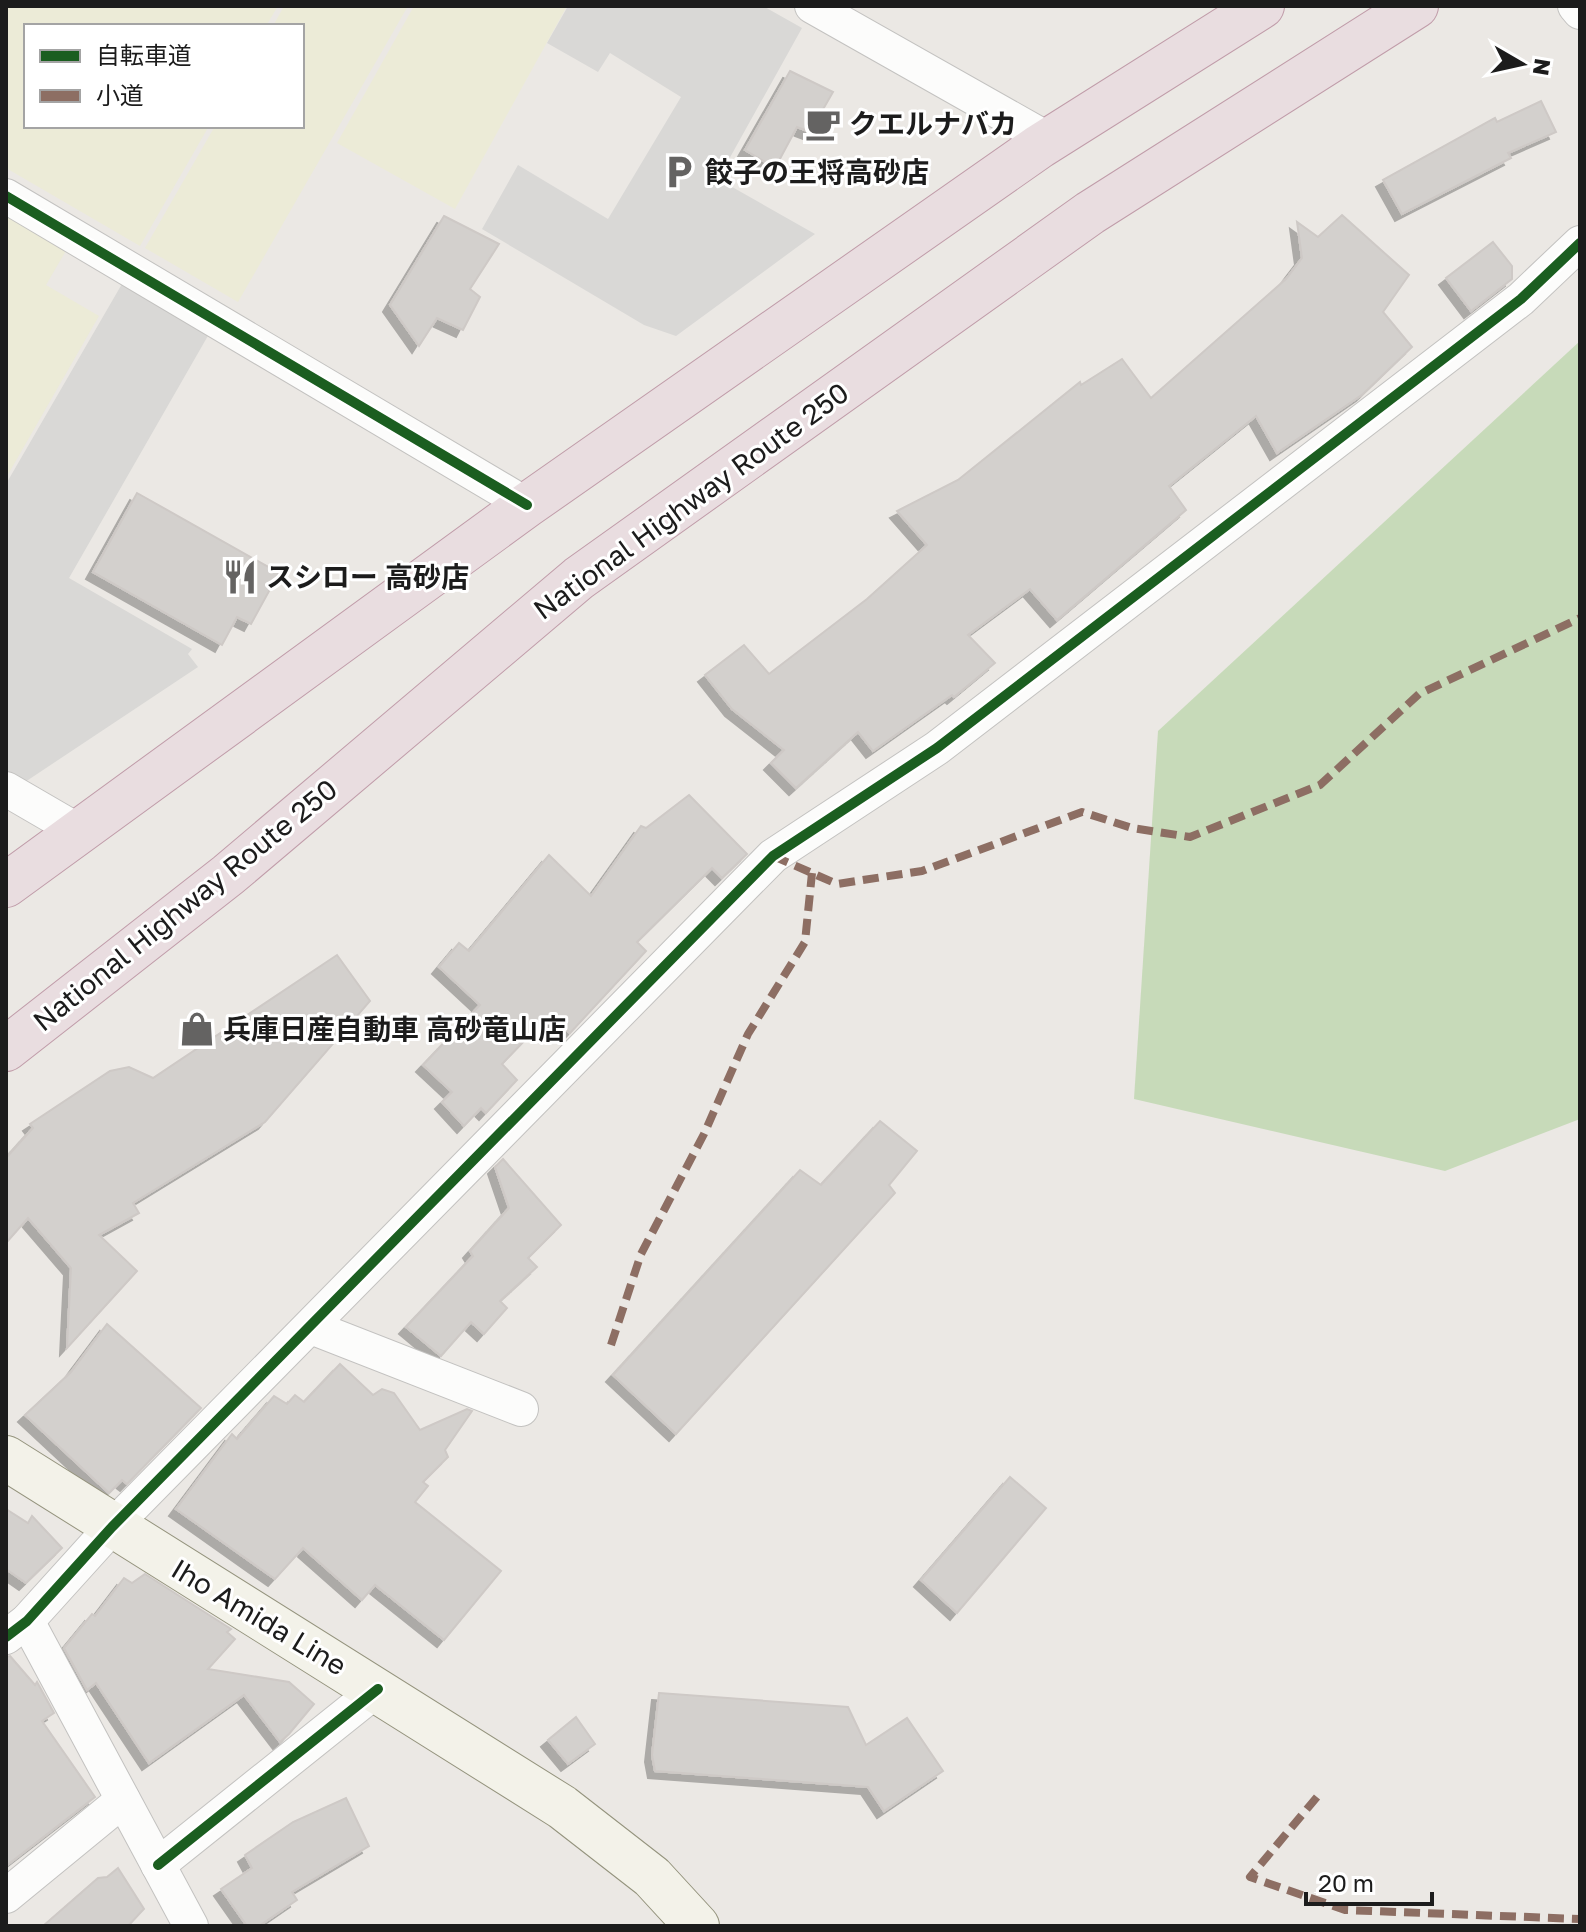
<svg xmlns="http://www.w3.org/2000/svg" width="1586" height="1932" viewBox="0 0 1586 1932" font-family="'Golos Text','Noto Sans JP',sans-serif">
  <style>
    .religious { fill: #d9d8d6 }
    .farmland { fill: #ecebd7 }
    .forest { fill: #c7dab9 }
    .building { fill: #d3d0cd; stroke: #cec9c6; stroke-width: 2; filter: url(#shadow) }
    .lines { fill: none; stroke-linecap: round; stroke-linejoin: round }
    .street-casing { stroke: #c3c2c0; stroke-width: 36 }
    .secondary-casing { stroke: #94937d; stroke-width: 46 }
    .highway-casing { stroke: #c09ca9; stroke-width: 46 }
    .street { stroke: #fcfcfb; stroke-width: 34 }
    .secondary { stroke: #f3f2e9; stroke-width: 44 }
    .highway { stroke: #e9dde0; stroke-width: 44 }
    .quiet { stroke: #8d6e63; stroke-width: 8; stroke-dasharray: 16 8; stroke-linecap: butt }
    .cycleway-casing { stroke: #fff; stroke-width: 15 }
    .cycleway { stroke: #1b5e20; stroke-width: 10 }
    .labels { text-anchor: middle; stroke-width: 6; stroke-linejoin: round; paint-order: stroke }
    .poi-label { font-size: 28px; font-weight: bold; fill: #1c1c1c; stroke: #fff; text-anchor: start }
    .street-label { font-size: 28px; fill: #1c1c1c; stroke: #fff }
  </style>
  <defs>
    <filter id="shadow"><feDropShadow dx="-7" dy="7" stdDeviation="0" flood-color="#0004"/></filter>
  </defs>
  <rect width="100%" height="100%" fill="#ebe8e4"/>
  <g class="religious">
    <path d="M 568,6 L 763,6 L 802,28 L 718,179 L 815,234 L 676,336 L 644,325 L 482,229 L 518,165 L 608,219 L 681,97 L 610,53 L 598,72 L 547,43 Z"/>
    <path d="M 126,277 L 213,327 L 69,578 L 192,649 L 188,654 L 198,667 L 19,786 L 6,778 L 6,484 Z"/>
  </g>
  <g class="farmland">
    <path d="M 6,6 L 278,6 L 266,26 L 26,26 L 26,126 L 209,126 L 140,246 L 6,168 Z"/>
    <path d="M 284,6 L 408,6 L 238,302 L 145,248 L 215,126 L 302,126 L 302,26 L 273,26 Z"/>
    <path d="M 414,6 L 567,6 L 455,209 L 337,143 Z"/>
    <path d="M 6,213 L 67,249 L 46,285 L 99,316 L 6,478 Z"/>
  </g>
  <path class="forest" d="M 1580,341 L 1580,1119 L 1445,1171 L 1134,1099 L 1158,731 Z"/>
  <g class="building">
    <path d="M 790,71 L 833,92 L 810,132 L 797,127 L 775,168 L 745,150 Z"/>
    <path d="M 1541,101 L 1556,132 L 1508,153 L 1511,158 L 1402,214 L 1383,180 L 1495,118 L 1497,122 Z"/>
    <path d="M 1342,215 L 1409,275 L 1383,312 L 1412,347 L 1363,394 L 1277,453 L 1256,416 L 1169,486 L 1186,510 L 1057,620 L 1030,589 L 968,635 L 995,663 L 954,697 L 952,695 L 873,751 L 858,732 L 796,788 L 771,763 L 784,750 L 732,709 L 705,675 L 744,645 L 769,674 L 867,599 L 927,545 L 897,511 L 958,480 L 1080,382 L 1081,385 L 1122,359 L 1151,398 L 1286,279 L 1302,258 L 1297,222 L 1318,237 Z"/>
    <path d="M 444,216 L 499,244 L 470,289 L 480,297 L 463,330 L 437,318 L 419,346 L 390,305 Z"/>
    <path d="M 1493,242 L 1512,266 L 1512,279 L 1471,311 L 1446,278 Z"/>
    <path d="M 137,493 L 279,573 L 251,624 L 237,617 L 222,645 L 93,572 Z"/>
    <path d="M 689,795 L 747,854 L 722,878 L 712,868 L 637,942 L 646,951 L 570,1033 L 549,1015 L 502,1064 L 517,1080 L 486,1113 L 481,1108 L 464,1126 L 442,1102 L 452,1092 L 423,1065 L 480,1005 L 439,967 L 459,943 L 469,951 L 549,855 L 591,896 L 641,826 L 646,828 Z"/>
    <path d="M 337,955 L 370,1001 L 265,1122 L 133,1203 L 139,1213 L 99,1235 L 137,1271 L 67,1348 L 71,1268 L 28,1218 L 6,1243 L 6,1158 L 33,1128 L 30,1124 L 110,1071 L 129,1067 L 153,1078 Z"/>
    <path d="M 880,1121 L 917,1151 L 889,1185 L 895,1193 L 676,1434 L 613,1375 L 800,1170 L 821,1185 Z"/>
    <path d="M 503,1159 L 561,1225 L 528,1258 L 537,1267 L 500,1301 L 507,1308 L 484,1334 L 471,1322 L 441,1356 L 406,1327 L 473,1256 L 470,1251 L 509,1208 L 495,1167 Z"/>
    <path d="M 107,1324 L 201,1408 L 127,1484 L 122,1480 L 109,1493 L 25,1415 L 71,1372 Z"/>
    <path d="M 340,1364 L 373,1395 L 382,1389 L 394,1393 L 420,1430 L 467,1409 L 472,1411 L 445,1450 L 448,1457 L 423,1482 L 428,1486 L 415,1502 L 501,1571 L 444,1640 L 375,1585 L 362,1600 L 303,1548 L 275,1579 L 176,1509 L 232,1434 L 237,1439 L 274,1396 L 287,1404 L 295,1395 L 304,1402 Z"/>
    <path d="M 1010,1477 L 1046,1508 L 957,1613 L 921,1580 Z"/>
    <path d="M 6,1509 L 28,1523 L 32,1516 L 62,1548 L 26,1583 L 6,1569 Z"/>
    <path d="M 145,1574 L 231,1629 L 227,1632 L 235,1639 L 208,1669 L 289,1682 L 314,1704 L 289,1734 L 280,1742 L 244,1695 L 149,1763 L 96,1683 L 87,1690 L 64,1648 L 92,1614 L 95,1616 L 124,1578 L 132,1583 Z"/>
    <path d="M 10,1656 L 35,1685 L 37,1682 L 54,1713 L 42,1721 L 95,1797 L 6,1866 L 6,1657 Z"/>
    <path d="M 659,1693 L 848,1707 L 866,1745 L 907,1718 L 943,1771 L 884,1811 L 868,1787 L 655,1771 L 652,1755 Z"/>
    <path d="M 576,1717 L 595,1744 L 568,1764 L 548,1740 Z"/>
    <path d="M 346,1798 L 369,1846 L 292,1892 L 297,1900 L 259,1926 L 247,1926 L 221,1889 L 252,1868 L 245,1855 L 293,1822 Z"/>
    <path d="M 118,1868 L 144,1909 L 128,1926 L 43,1926 L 98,1878 L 107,1877 Z"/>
  </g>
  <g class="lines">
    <g class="street-casing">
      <g id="street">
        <path d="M 812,6 L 1049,140"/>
        <path d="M 1575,6 L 1580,12"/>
        <path d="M 6,196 L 527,505"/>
        <path d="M 6,789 L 80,832"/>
        <path d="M 311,1327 L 521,1409"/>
        <path d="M 27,1621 L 191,1926"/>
        <path d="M 6,1637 L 27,1621 L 112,1527 L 773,856 L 937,748 L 1521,299 L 1580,243"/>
        <path d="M 158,1865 L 378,1689"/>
        <path d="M 6,1896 L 123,1800"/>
      </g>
    </g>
    <g class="secondary-casing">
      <path id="secondary" d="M 6,1458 L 562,1807 L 652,1877 L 697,1926"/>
    </g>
    <g class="highway-casing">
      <g id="highway">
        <path d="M 6,885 L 527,505 L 1040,146 L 1262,6"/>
        <path d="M 6,1049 L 228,875 L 579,578 L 1090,213 L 1416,6"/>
      </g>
    </g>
    <use href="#street" class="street"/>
    <use href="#secondary" class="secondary"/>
    <use href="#highway" class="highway"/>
    <g class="quiet">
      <path d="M 773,856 L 837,884 L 922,871 L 1082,812 L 1132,828 L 1190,837 L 1320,785 L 1419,694 L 1580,618"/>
      <path d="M 611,1345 L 641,1254 L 704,1134 L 748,1034 L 805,942 L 812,873"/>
      <path d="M 1317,1797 L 1250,1877 L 1345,1910 L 1580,1919"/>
    </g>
    <g class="cycleway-casing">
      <g id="cycleway">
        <path d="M 6,196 L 527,505"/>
        <path d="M 6,1637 L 27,1621 L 112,1527 L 773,856 L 937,748 L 1521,299 L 1580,243"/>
        <path d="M 158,1865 L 378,1689"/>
      </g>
    </g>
    <use href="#cycleway" class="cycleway"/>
  </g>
  <defs>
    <g id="cafe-bare" transform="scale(2.76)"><path d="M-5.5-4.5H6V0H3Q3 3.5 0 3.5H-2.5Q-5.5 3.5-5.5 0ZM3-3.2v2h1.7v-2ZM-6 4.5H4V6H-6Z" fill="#646362" stroke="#fff" stroke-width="2.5" paint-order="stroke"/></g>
    <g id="parking-bare" transform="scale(2.76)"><path d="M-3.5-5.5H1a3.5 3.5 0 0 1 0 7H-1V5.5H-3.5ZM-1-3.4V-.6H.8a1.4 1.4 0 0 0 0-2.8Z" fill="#646362" stroke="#fff" stroke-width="2.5" paint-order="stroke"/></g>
    <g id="restaurant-bare" transform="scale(2.76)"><path d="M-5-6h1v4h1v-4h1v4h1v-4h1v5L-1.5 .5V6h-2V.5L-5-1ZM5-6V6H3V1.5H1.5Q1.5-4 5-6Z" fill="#646362" stroke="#fff" stroke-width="2.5" paint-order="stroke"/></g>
    <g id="shop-bare" transform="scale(2.76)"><path d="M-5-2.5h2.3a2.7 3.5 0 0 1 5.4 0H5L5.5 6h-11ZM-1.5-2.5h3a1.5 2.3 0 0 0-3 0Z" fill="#646362" stroke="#fff" stroke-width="2.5" paint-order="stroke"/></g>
  </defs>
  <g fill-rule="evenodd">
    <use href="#cafe-bare" x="823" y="124"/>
    <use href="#parking-bare" x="679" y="172"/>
    <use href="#restaurant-bare" x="240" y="577"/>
    <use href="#shop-bare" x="197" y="1029"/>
  </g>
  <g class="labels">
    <g class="poi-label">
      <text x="849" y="134">クエルナバカ</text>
      <text x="705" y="182">餃子の王将高砂店</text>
      <text x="266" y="587">スシロー 高砂店</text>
      <text x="223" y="1039">兵庫日産自動車 高砂竜山店</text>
    </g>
    <g class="street-label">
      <text transform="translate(691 501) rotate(-36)" y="10">National Highway Route 250</text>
      <text transform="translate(185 905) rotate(-39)" y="10">National Highway Route 250</text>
      <text transform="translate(259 1617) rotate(31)" y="10">Iho Amida Line</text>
    </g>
  </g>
  <rect width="1586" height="1932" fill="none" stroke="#1c1c1c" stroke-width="16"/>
  <rect x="24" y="24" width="280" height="104" fill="#ffffff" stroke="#a4a4a4" stroke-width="2"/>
  <rect x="40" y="50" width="40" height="12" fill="#1b5e20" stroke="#a4a4a4" stroke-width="2"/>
  <text x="96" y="64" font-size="24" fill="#1c1c1c">自転車道</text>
  <rect x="40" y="90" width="40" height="12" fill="#8d6e63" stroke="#a4a4a4" stroke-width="2"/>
  <text x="96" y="104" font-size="24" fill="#1c1c1c">小道</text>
  <g transform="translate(1522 64) rotate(99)" stroke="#ffffff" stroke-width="6" paint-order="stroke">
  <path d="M0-6L14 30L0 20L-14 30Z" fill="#1c1c1c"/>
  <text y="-12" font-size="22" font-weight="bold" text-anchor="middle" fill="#1c1c1c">N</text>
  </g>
  <path d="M1306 1892v12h126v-12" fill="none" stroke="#1c1c1c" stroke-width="4"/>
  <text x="1318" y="1892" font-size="24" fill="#1c1c1c" stroke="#ffffff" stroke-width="6" paint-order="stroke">20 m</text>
</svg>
